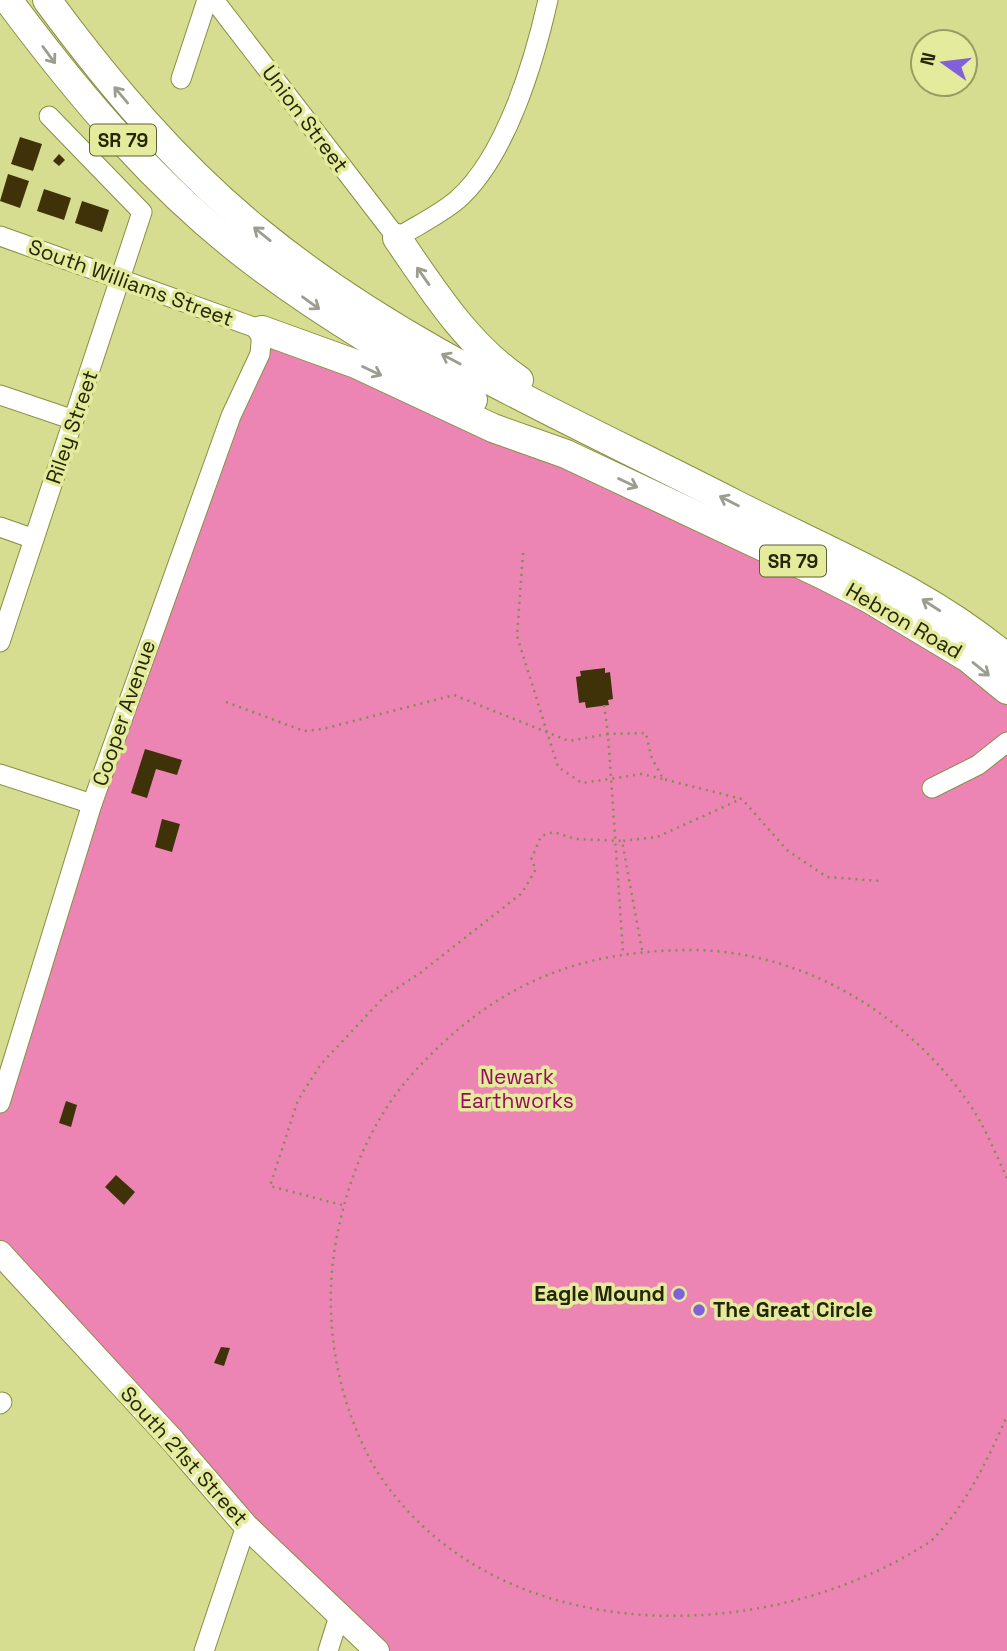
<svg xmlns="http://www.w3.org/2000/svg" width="1007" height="1651" viewBox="0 0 1007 1651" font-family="'Space Grotesk',sans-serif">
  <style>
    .green { fill: #ec85b4 }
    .building { fill: #3f3208 }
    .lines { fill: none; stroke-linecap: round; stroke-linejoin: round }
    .minor-casing { stroke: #8a8e42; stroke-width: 21 }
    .major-casing { stroke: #8a8e42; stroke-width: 26 }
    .highway-casing { stroke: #8a8e42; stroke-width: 30 }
    .path { stroke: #878b52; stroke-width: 2.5; stroke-dasharray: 2 5; stroke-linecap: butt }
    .minor { stroke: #fff; stroke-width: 19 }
    .major { stroke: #fff; stroke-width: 24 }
    .highway { stroke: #fff; stroke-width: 28 }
    .oneway { stroke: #9d9d8f }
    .poi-dot { fill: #8160db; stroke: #e4eb9c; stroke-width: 2.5 }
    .labels { text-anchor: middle; stroke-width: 7; stroke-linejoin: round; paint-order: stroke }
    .shield { fill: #e4eb9c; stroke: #5e6133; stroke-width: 2 }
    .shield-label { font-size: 19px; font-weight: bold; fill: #252606 }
    .street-label { font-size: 21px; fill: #252606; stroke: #e4eb9c }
    .park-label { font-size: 21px; fill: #960c5e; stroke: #e4eb9c }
    .poi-label { font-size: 21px; font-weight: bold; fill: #252606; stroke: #e4eb9c; text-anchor: end }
  </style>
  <rect width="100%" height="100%" fill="#d7dd90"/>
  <path class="green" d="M 262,330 L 868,598 L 1007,690 L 1007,1651 L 376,1651 L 0,1252 L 0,1103 Z"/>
  <g class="building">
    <path d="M 20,137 L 42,144 L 33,171 L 11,164 Z"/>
    <path d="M 59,154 L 65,160 L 59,166 L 53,161 Z"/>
    <path d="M 8,174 L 29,181 L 20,208 L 0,201 Z"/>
    <path d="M 44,189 L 71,198 L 64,220 L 37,211 Z"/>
    <path d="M 82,201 L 109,210 L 102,232 L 75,223 Z"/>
    <path d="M 605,668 L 605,673 L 610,672 L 613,699 L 608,700 L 609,705 L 586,708 L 585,702 L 579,703 L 576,677 L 581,676 L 580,671 Z"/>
    <path d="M 145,749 L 182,760 L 177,775 L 156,769 L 147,798 L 131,793 Z"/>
    <path d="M 162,819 L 180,824 L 172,852 L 155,847 Z"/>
    <path d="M 66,1101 L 77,1105 L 71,1127 L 59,1123 Z"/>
    <path d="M 116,1175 L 135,1192 L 124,1205 L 105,1187 Z"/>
    <path d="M 221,1347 L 230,1348 L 224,1366 L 214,1363 Z"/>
  </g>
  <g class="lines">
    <g class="minor-casing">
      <g id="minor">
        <path d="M 214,0 L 397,238 C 416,226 439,215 457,200 C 506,157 534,62 548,0"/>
        <path d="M 181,79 L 207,0"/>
        <path d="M 0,236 L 262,330 L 260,354 L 231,416 L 92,804 L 0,1103"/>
        <path d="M 0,395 L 74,420"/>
        <path d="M 0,527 L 34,539"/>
        <path d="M 0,642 L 142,212 L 49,116"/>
        <path d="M 0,774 L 92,804"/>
        <path d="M 932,788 L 978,765 L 1007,742"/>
        <path d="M 0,1404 L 2,1402"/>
        <path d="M 204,1651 L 246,1526"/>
        <path d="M 328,1651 L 339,1616"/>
      </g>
    </g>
    <g class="major-casing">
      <path id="major" d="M 0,1253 L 173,1441 L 246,1526 L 377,1651"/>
    </g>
    <g class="highway-casing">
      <g id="highway">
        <path d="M 8,0 C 80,97 160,192 258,265 C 326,316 399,359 473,400"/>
        <path d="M 47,0 C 109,84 177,165 258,231 C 400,348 572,420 735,504 C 827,551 927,590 1007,658"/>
        <path d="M 397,238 C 432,289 467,345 519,380"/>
        <path d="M 262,330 L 356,364 L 493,428 L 566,454 L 821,574 L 868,598 L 968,658 L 1007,690"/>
      </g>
    </g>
    <g class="path">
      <path d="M 523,553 L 517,636 L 558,767 L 582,783 L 642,774 L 663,779"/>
      <path d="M 226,702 L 304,731 L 323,729 L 454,695 L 569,741 L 608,734 L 623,952"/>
      <path d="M 604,705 L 608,734 L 646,733 L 651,756 L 663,779 L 742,799 L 787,850 L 827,877 L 880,881"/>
      <path d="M 642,950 L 622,841 L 657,837 L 741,799"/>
      <path d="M 1007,1178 C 996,1155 986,1129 972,1108 C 911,1016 804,951 693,950 C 576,950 494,985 415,1071 C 370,1120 346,1182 335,1247 C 323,1322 337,1399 373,1465 C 487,1651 764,1651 931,1541 C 966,1506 987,1461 1007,1416"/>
      <path d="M 342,1205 L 270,1186 L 298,1100 L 321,1064 L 385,996 L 420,973 L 522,893 L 536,869 L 531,860 L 541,836 L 554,832 L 576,839 L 622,841"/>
    </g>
    <use href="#minor" class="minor"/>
    <use href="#major" class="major"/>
    <use href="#highway" class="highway"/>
  </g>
  <defs><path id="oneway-shaft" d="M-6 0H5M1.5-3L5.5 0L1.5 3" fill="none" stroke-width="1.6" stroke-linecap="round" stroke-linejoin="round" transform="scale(1.75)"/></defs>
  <g class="oneway">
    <use href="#oneway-shaft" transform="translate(49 55) rotate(54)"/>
    <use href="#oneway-shaft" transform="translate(121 95) rotate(-130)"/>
    <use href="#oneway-shaft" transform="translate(262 234) rotate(-141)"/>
    <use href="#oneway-shaft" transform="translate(423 276) rotate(-125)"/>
    <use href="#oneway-shaft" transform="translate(311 303) rotate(36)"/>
    <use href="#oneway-shaft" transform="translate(451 359) rotate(-152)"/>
    <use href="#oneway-shaft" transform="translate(372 371) rotate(25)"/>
    <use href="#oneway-shaft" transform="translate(628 483) rotate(25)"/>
    <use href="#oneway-shaft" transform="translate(729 501) rotate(-153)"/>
    <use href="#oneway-shaft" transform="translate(931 605) rotate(-147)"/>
    <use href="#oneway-shaft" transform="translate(981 669) rotate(39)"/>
  </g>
  <g class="poi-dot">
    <circle cx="679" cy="1294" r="7"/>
    <circle cx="699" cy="1310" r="7"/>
  </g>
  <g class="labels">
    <g class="shield">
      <rect x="90" y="124.5" width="66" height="31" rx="5"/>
      <rect x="760" y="545.5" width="66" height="31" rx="5"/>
    </g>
    <g class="shield-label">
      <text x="123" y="147">SR 79</text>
      <text x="793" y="568">SR 79</text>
    </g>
    <g class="street-label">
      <text transform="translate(305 119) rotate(53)" y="7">Union Street</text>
      <text transform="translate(131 283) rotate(20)" y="7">South Williams Street</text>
      <text transform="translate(72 427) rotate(-71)" y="7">Riley Street</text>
      <text transform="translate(904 621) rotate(30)" y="7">Hebron Road</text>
      <text transform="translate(124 713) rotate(-71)" y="7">Cooper Avenue</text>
      <text transform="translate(184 1456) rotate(48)" y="7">South 21st Street</text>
    </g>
    <g class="park-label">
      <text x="517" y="1084">Newark<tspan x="517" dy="24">Earthworks</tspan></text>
    </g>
    <g class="poi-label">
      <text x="665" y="1301">Eagle Mound</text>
      <text x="713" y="1317" text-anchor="start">The Great Circle</text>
    </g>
  </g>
  <g transform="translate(944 63) rotate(284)"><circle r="33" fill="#e4eb9c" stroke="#989c60" stroke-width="2"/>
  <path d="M0-5L12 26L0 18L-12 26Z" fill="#8160db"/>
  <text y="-10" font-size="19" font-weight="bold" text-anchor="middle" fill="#252606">N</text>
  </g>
</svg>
